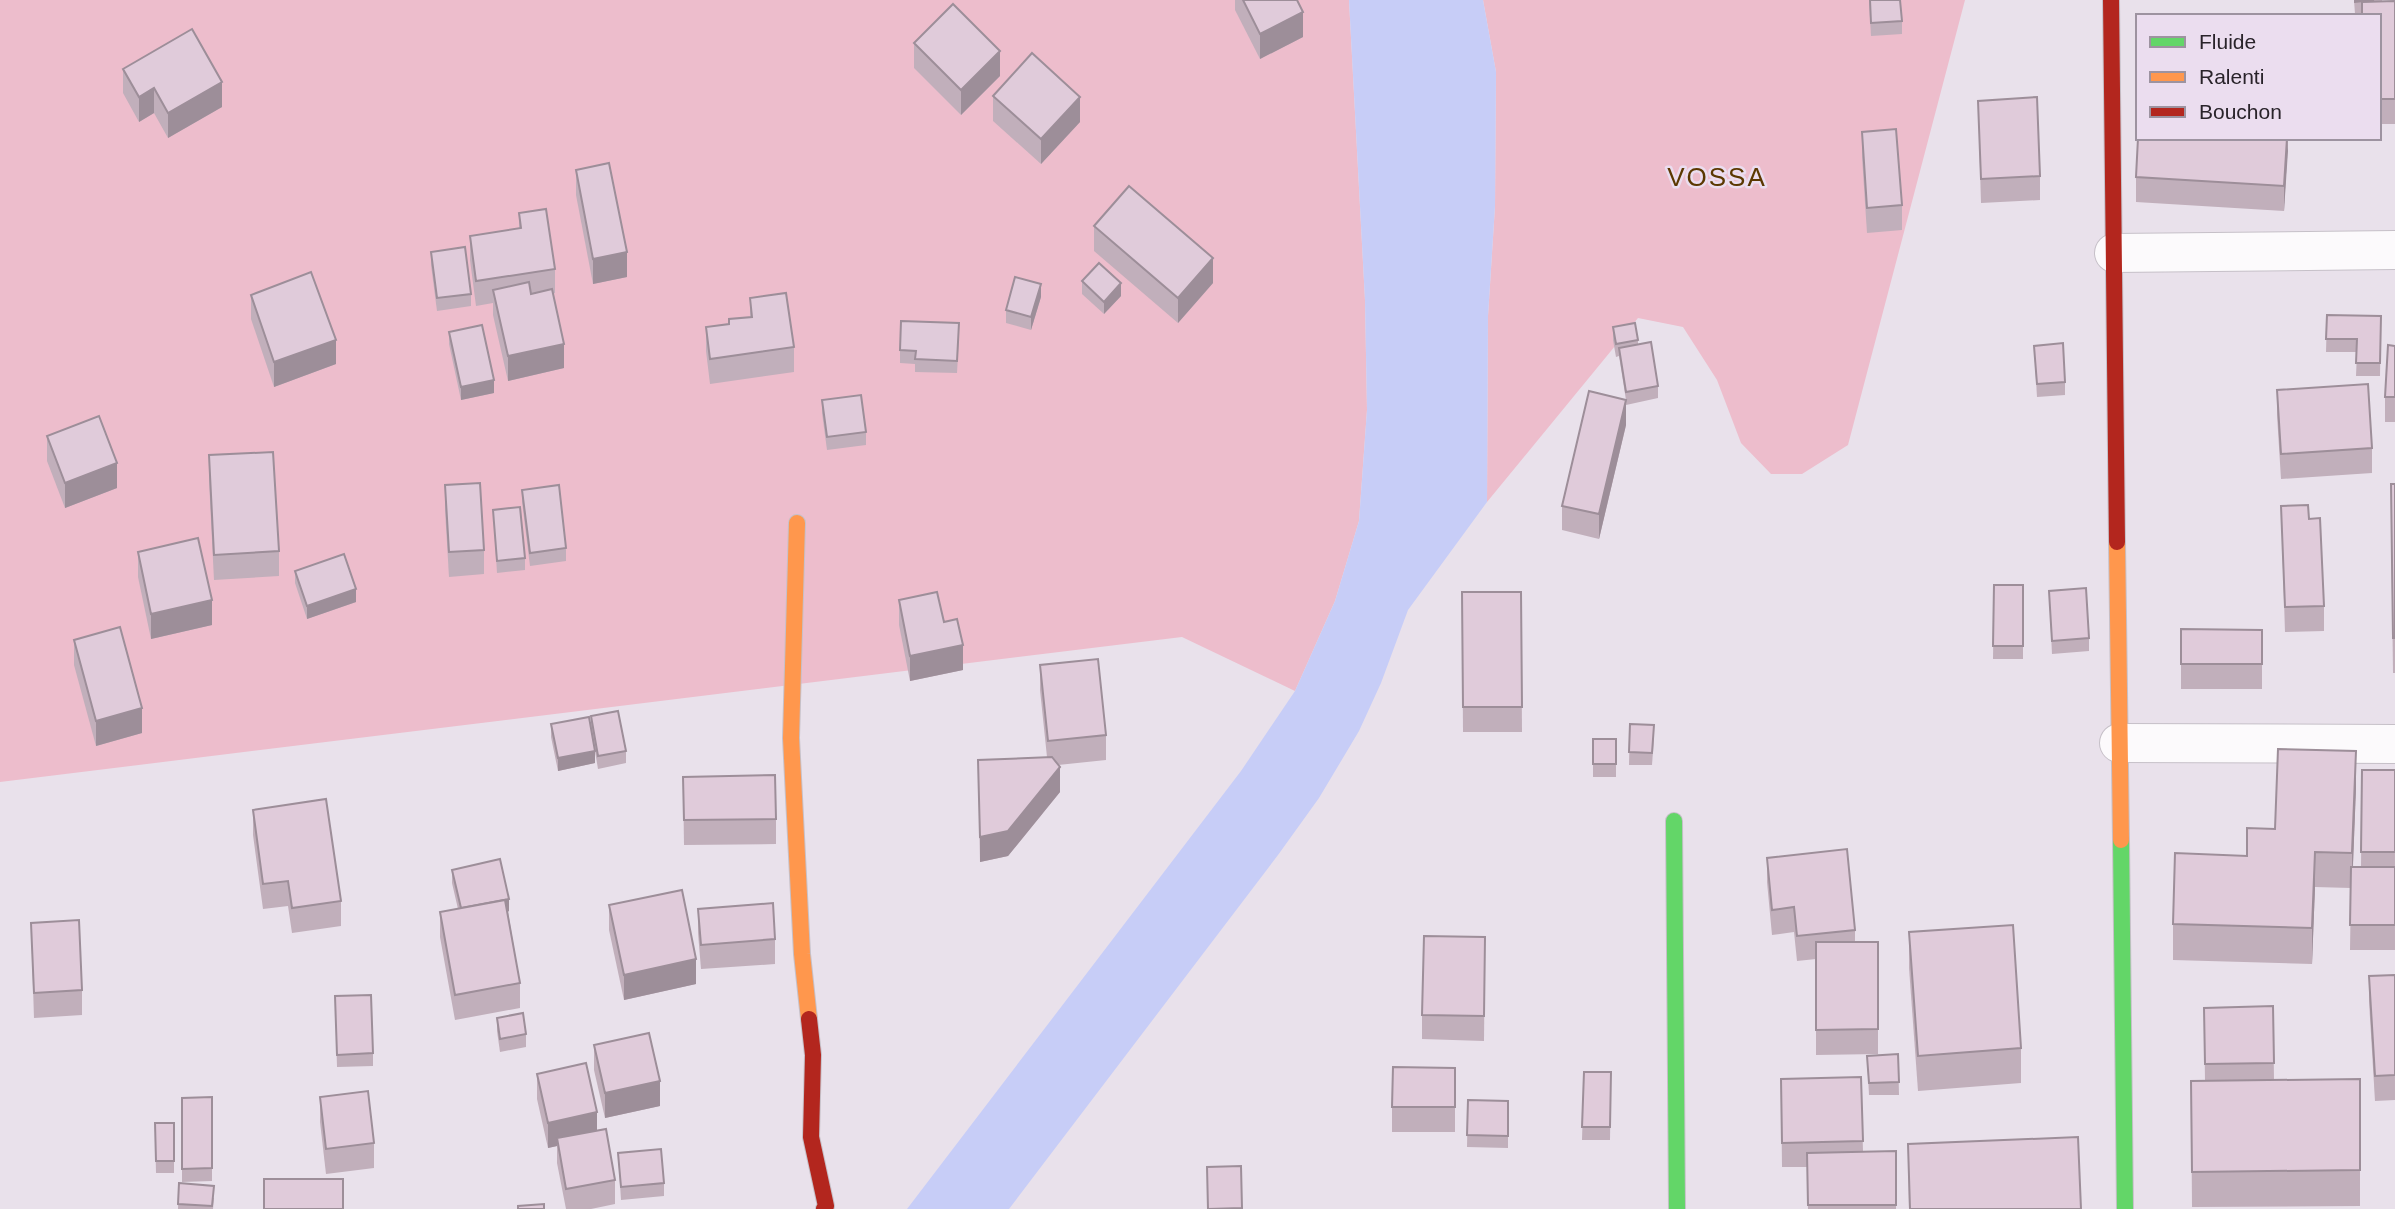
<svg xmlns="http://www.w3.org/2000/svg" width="2395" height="1209" viewBox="0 0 2395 1209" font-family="Helvetica,sans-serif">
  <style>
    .green { fill: #edbdcc }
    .water { fill: #c7cdf7 }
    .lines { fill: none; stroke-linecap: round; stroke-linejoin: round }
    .street-casing { stroke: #c6c0c8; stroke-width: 40 }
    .fast-casing { stroke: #c6c0c8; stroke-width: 18 }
    .slow-casing { stroke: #c6c0c8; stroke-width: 18 }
    .jam-casing { stroke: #c6c0c8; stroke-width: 18 }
    .street { stroke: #fcfafc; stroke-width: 38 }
    .fast { stroke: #63d668; stroke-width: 16 }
    .slow { stroke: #ff974d; stroke-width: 16 }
    .jam { stroke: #b3261e; stroke-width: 16 }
    .wall { fill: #c1afbb }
    .shaded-wall { fill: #9d8e99 }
    .building { fill: #e0cbda; stroke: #9d8e99; stroke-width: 2 }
    .labels { text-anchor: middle; stroke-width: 5; stroke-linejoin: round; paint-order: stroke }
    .neighbourhood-label { font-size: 26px; letter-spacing: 2px; fill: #5b3801; stroke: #ebddef }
  </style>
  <rect width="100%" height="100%" fill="#e9e1eb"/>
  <g class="green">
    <path d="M 0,0 L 1349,0 L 1365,300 L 1367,410 L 1359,521 L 1335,601 L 1295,691 L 1182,637 L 0,782 Z"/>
    <path d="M 1483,0 L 1965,0 L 1848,445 L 1802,474 L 1771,474 L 1741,443 L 1717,380 L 1683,327 L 1638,318 L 1487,502 L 1488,316 L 1495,206 L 1496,72 Z"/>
  </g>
  <path class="water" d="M 1349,0 L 1483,0 L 1496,72 L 1495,206 L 1488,316 L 1487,502 L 1408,610 L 1381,683 L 1359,731 L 1319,798 L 1278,855 L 1009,1209 L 907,1209 L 1241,771 L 1295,691 L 1335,601 L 1359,521 L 1367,410 L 1365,300 Z"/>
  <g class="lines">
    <g class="street-casing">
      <g id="street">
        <path d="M 2114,253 L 2395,250"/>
        <path d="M 2119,743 L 2395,744"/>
      </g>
    </g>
    <g class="fast-casing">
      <g id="fast">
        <path d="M 1674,821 L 1677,1209"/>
        <path d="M 2121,840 L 2125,1209"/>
      </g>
    </g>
    <g class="slow-casing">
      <g id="slow">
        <path d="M 797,523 L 791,738 L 802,954 L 809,1019"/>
        <path d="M 2117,542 L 2121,840"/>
      </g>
    </g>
    <g class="jam-casing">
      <g id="jam">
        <path d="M 2111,0 L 2117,542"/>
        <path d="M 809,1019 L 813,1055 L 811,1137 L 826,1206 L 824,1209"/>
      </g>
    </g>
    <use href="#street" class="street"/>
    <use href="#fast" class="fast"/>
    <use href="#slow" class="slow"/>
    <use href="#jam" class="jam"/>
  </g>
  <g class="wall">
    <path d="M 1235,0 L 1297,0 L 1303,37 L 1260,59 L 1235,10 Z"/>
    <path d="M 1869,0 L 1902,21 L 1902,34 L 1871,36 Z"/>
    <path d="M 2354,0 L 2382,0 L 2382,2 L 2395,1 L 2395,124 L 2379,124 L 2379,16 L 2362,14 L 2355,14 Z"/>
    <path d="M 914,43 L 1000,76 L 961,115 L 914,68 Z"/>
    <path d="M 123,69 L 222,107 L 168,138 L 154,113 L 139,122 L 123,93 Z"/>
    <path d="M 993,96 L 1080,122 L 1041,164 L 993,121 Z"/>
    <path d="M 1978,101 L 2040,176 L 2040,200 L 1981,203 Z"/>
    <path d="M 1862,132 L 1902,205 L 1902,230 L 1867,233 L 1862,157 Z"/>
    <path d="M 2288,138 L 2284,211 L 2136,202 L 2136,177 Z"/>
    <path d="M 576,170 L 627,277 L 593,284 L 576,195 Z"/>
    <path d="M 519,213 L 555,269 L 555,293 L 553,294 L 564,368 L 508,381 L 493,315 L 493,303 L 476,306 L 470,260 L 470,236 L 519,228 Z"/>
    <path d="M 1094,226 L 1213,283 L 1178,323 L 1094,251 Z"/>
    <path d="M 431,252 L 471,294 L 471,306 L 437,311 L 431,265 Z"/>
    <path d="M 1082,281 L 1121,296 L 1104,314 L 1082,294 Z"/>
    <path d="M 251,295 L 336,364 L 274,387 L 251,319 Z"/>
    <path d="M 1041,297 L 1031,330 L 1006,323 L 1006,310 Z"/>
    <path d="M 750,298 L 794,347 L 794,372 L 710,384 L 706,351 L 706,327 L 729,324 L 750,317 Z"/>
    <path d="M 2327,315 L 2381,316 L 2380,376 L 2356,376 L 2357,352 L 2326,352 Z"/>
    <path d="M 1613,327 L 1638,340 L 1638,344 L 1658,386 L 1658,398 L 1626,405 L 1626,403 L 1626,425 L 1599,539 L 1562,530 L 1562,506 L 1626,400 L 1619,356 L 1616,357 L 1613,340 Z"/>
    <path d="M 449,332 L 494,393 L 461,400 L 449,344 Z"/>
    <path d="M 959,336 L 957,373 L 915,372 L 915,364 L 900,363 L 900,350 Z"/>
    <path d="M 2034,346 L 2065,382 L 2065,395 L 2037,397 Z"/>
    <path d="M 2395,346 L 2395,422 L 2385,422 L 2385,397 Z"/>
    <path d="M 2277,390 L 2372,448 L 2372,473 L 2281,479 L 2277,415 Z"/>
    <path d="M 822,400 L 866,432 L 866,445 L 827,450 L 822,413 Z"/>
    <path d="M 47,436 L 117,488 L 65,508 L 47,461 Z"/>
    <path d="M 209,455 L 279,551 L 279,576 L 214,580 L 209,480 Z"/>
    <path d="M 2395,484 L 2395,673 L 2393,673 L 2391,519 Z"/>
    <path d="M 445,485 L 484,550 L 484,574 L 449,577 L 445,510 Z"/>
    <path d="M 522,490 L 566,548 L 566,561 L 530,566 L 522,502 Z"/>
    <path d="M 2281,506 L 2309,519 L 2324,606 L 2324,631 L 2285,632 Z"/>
    <path d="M 493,510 L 525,558 L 525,570 L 497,573 Z"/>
    <path d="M 138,552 L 212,625 L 151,639 L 138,577 Z"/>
    <path d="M 295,571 L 356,602 L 307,619 L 295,583 Z"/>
    <path d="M 1994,585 L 2023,585 L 2023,659 L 1993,659 Z"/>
    <path d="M 2049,591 L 2089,638 L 2089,651 L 2052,654 Z"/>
    <path d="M 1462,592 L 1521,592 L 1522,732 L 1463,732 Z"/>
    <path d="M 899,600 L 944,622 L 963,670 L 910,681 L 899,625 Z"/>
    <path d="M 2262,630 L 2262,689 L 2181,689 L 2181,664 Z"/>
    <path d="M 74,640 L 142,733 L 96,746 L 74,665 Z"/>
    <path d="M 1040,665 L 1106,735 L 1106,760 L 1058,765 L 1060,792 L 1008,856 L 980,862 L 978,760 L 1047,757 L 1040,690 Z"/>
    <path d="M 591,716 L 626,751 L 626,763 L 598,769 L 595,751 L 595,763 L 558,771 L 551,737 L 551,724 L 591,728 Z"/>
    <path d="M 1630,724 L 1654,738 L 1652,765 L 1629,765 Z"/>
    <rect x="1593" y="739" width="23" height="38"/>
    <path d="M 2362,770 L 2395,770 L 2395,950 L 2350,950 L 2351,888 L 2315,887 L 2312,964 L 2173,960 L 2173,924 L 2275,829 L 2356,787 L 2353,867 L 2361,867 Z"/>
    <path d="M 683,777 L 776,819 L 776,844 L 684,845 Z"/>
    <path d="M 253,810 L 341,901 L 341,926 L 292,933 L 288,906 L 263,909 L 253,835 Z"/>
    <path d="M 1767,858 L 1855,930 L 1855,942 L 1878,942 L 1878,1054 L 1816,1055 L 1816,959 L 1797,961 L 1794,932 L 1772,935 L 1767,882 Z"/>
    <path d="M 452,870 L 509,911 L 508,912 L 520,983 L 520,1008 L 455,1020 L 440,937 L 440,912 L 458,909 L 452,883 Z"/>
    <path d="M 609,905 L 696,984 L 624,1000 L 609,930 Z"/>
    <path d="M 698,909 L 775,939 L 775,964 L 701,969 L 698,933 Z"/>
    <path d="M 31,923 L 82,990 L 82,1015 L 34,1018 Z"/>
    <path d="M 1909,932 L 2021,1048 L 2021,1083 L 1918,1091 L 1909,968 Z"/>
    <path d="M 1485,937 L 1484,1041 L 1422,1039 L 1422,1015 Z"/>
    <path d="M 2395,975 L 2395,1100 L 2375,1101 L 2369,1001 L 2369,976 Z"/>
    <path d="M 335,996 L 373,1053 L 373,1066 L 337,1067 Z"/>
    <path d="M 2273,1006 L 2274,1080 L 2360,1079 L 2360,1206 L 2192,1207 L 2191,1081 L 2205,1081 L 2204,1008 Z"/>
    <path d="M 497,1018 L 526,1034 L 526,1047 L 500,1052 L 497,1031 Z"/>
    <path d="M 594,1045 L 660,1106 L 605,1118 L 594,1070 Z"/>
    <path d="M 1898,1054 L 1899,1095 L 1869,1095 L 1867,1056 Z"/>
    <path d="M 1455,1068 L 1455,1132 L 1392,1132 L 1392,1107 Z"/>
    <path d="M 1584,1072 L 1611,1072 L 1610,1140 L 1582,1140 Z"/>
    <path d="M 537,1074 L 597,1131 L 615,1180 L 615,1204 L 591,1209 L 566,1209 L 557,1163 L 557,1146 L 548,1148 L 537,1099 Z"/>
    <path d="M 1861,1077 L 1863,1152 L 1896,1151 L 1896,1209 L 1808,1209 L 1807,1167 L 1782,1167 L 1781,1079 Z"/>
    <path d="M 212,1097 L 212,1181 L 182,1182 L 182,1098 Z"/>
    <path d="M 320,1097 L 374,1143 L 374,1168 L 326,1174 L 320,1122 Z"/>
    <path d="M 1468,1100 L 1508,1101 L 1508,1148 L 1467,1147 Z"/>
    <path d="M 155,1123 L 174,1123 L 174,1173 L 156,1173 Z"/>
    <path d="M 1908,1144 L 2081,1209 L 1909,1209 Z"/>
    <path d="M 618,1153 L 664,1183 L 664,1196 L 621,1200 Z"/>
    <path d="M 179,1183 L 214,1198 L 213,1209 L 178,1209 Z"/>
  </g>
  <g class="shaded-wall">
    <path d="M 1303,12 L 1303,37 L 1260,59 L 1260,34 Z"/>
    <path d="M 1000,51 L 1000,76 L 961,115 L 961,90 Z"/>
    <path d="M 222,82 L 222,107 L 168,138 L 168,113 Z"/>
    <path d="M 154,88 L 154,113 L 139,122 L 139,97 Z"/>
    <path d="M 1080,97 L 1080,122 L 1041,164 L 1041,139 Z"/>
    <path d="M 2287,138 L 2288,151 L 2284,211 L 2284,186 Z"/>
    <path d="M 627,252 L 627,277 L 593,284 L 593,259 Z"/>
    <path d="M 1213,258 L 1213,283 L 1178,323 L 1178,298 Z"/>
    <path d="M 1121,283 L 1121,296 L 1104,314 L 1104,302 Z"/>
    <path d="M 1041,284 L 1041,297 L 1031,330 L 1031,317 Z"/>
    <path d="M 336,340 L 336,364 L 274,387 L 274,362 Z"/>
    <path d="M 564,344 L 564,368 L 508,381 L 508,356 Z"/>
    <path d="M 494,380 L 494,393 L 461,400 L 461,387 Z"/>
    <path d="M 1626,400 L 1626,425 L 1599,539 L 1599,514 Z"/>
    <path d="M 117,463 L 117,488 L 65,508 L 65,483 Z"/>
    <path d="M 356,589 L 356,602 L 307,619 L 307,606 Z"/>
    <path d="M 212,600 L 212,625 L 151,639 L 151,614 Z"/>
    <path d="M 963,645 L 963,670 L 910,681 L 910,656 Z"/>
    <path d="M 142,708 L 142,733 L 96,746 L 96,721 Z"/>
    <path d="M 595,751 L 595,763 L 558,771 L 558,758 Z"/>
    <path d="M 2356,751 L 2356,787 L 2352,888 L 2352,853 Z"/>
    <path d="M 1060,767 L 1060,792 L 1008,856 L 980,862 L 980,837 Z"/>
    <path d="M 2315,852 L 2315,887 L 2312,964 L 2312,928 Z"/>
    <path d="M 509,899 L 509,911 L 461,923 L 461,911 Z"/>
    <path d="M 696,959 L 696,984 L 624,1000 L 624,975 Z"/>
    <path d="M 660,1081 L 660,1106 L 605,1118 L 605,1093 Z"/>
    <path d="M 597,1112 L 597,1137 L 557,1138 L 557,1146 L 548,1148 L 548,1123 Z"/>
  </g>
  <g class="building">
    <path d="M 1243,0 L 1297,0 L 1303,12 L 1260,34 Z"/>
    <path d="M 1870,0 L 1900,0 L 1902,21 L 1871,23 Z"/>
    <path d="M 2355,0 L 2374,0 L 2355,2 Z"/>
    <path d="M 2395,1 L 2395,99 L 2379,99 L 2379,16 L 2362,16 L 2362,2 Z"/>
    <path d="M 953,4 L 1000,51 L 961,90 L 914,43 Z"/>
    <path d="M 192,29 L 222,82 L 168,113 L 154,88 L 139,97 L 123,69 Z"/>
    <path d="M 1032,53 L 1080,97 L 1041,139 L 993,96 Z"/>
    <path d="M 2037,97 L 2040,176 L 1981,179 L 1978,101 Z"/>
    <path d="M 1896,129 L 1902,205 L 1867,208 L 1862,132 Z"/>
    <path d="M 2138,138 L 2287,138 L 2284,186 L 2136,177 Z"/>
    <path d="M 609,163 L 627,252 L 593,259 L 576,170 Z"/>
    <path d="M 1129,186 L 1213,258 L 1178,298 L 1094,226 Z"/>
    <path d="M 546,209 L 555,269 L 476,281 L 470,236 L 521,228 L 519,213 Z"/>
    <path d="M 465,247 L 471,294 L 437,298 L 431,252 Z"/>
    <path d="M 1099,263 L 1121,283 L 1104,302 L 1082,281 Z"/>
    <path d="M 311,272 L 336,340 L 274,362 L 251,295 Z"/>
    <path d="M 1015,277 L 1041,284 L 1031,317 L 1006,310 Z"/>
    <path d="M 529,282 L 531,294 L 552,289 L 564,344 L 508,356 L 493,290 Z"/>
    <path d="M 786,293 L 794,347 L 710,359 L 706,327 L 729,324 L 729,319 L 752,317 L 750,298 Z"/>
    <path d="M 2327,315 L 2381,316 L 2380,363 L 2356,363 L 2357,339 L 2326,339 Z"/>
    <path d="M 901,321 L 959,323 L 957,361 L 915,359 L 916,351 L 900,350 Z"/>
    <path d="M 1635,323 L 1638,340 L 1616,344 L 1613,327 Z"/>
    <path d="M 482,325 L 494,380 L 461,387 L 449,332 Z"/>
    <path d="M 1651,342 L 1658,386 L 1626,392 L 1619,348 Z"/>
    <path d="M 2063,343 L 2065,382 L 2037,384 L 2034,346 Z"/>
    <path d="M 2388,345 L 2395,346 L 2395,397 L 2385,397 Z"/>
    <path d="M 2368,384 L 2372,448 L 2281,454 L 2277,390 Z"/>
    <path d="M 1589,391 L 1626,400 L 1599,514 L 1562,506 Z"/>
    <path d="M 861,395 L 866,432 L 827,437 L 822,400 Z"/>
    <path d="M 99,416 L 117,463 L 65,483 L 47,436 Z"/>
    <path d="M 273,452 L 279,551 L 214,555 L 209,455 Z"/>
    <path d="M 480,483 L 484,550 L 449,552 L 445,485 Z"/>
    <path d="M 2391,484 L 2395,484 L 2395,638 L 2393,638 Z"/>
    <path d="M 559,485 L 566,548 L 530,553 L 522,490 Z"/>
    <path d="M 2308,505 L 2309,519 L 2320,518 L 2324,606 L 2285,607 L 2281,506 Z"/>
    <path d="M 520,507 L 525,558 L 497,561 L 493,510 Z"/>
    <path d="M 198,538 L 212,600 L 151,614 L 138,552 Z"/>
    <path d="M 344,554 L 356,589 L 307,606 L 295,571 Z"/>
    <path d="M 1994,585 L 2023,585 L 2023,646 L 1993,646 Z"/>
    <path d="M 2086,588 L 2089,638 L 2052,641 L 2049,591 Z"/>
    <path d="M 937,592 L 944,622 L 957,619 L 963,645 L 910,656 L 899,600 Z"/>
    <path d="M 1462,592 L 1521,592 L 1522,707 L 1463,707 Z"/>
    <path d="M 120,627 L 142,708 L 96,721 L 74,640 Z"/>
    <path d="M 2181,629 L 2262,630 L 2262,664 L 2181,664 Z"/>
    <path d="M 1098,659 L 1106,735 L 1048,741 L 1040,665 Z"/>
    <path d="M 618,711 L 626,751 L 598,756 L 591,716 Z"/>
    <path d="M 589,717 L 595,751 L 558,758 L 551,724 Z"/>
    <path d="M 1630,724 L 1654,725 L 1652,753 L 1629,752 Z"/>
    <rect x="1593" y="739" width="23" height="25"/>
    <path d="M 2278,749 L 2356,751 L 2352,853 L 2315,852 L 2312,928 L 2173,924 L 2175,853 L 2247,856 L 2247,828 L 2275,829 Z"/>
    <path d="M 1052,757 L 1060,767 L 1008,831 L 980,837 L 978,760 Z"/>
    <path d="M 2362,770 L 2395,770 L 2395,852 L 2361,852 Z"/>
    <path d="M 775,775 L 776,819 L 684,820 L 683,777 Z"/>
    <path d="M 326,799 L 341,901 L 292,908 L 288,881 L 263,884 L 253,810 Z"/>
    <path d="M 1847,849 L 1855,930 L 1797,936 L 1794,907 L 1772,910 L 1767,858 Z"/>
    <path d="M 500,859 L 509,899 L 461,908 L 452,870 Z"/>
    <path d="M 2351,867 L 2395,867 L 2395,925 L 2350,925 Z"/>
    <path d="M 682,890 L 696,959 L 624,975 L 609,905 Z"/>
    <path d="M 505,900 L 520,983 L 455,995 L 440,912 Z"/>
    <path d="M 773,903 L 775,939 L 701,945 L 698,909 Z"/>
    <path d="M 79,920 L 82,990 L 34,993 L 31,923 Z"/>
    <path d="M 2013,925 L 2021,1048 L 1918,1056 L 1909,932 Z"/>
    <path d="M 1424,936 L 1485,937 L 1484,1016 L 1422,1015 Z"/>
    <path d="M 1816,942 L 1878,942 L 1878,1029 L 1816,1030 Z"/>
    <path d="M 2395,975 L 2395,1075 L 2375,1076 L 2369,976 Z"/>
    <path d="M 371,995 L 373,1053 L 337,1055 L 335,996 Z"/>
    <path d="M 2273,1006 L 2274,1063 L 2205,1064 L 2204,1008 Z"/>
    <path d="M 523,1013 L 526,1034 L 500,1039 L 497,1018 Z"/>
    <path d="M 649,1033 L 660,1081 L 605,1093 L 594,1045 Z"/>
    <path d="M 1898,1054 L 1899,1082 L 1869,1083 L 1867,1056 Z"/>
    <path d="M 586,1063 L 597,1112 L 548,1123 L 537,1074 Z"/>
    <path d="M 1393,1067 L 1455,1068 L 1455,1107 L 1392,1107 Z"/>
    <path d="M 1584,1072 L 1611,1072 L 1610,1127 L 1582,1127 Z"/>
    <path d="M 1861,1077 L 1863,1141 L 1782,1143 L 1781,1079 Z"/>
    <path d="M 2360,1079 L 2360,1170 L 2192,1172 L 2191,1081 Z"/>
    <path d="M 368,1091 L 374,1143 L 326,1149 L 320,1097 Z"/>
    <path d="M 212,1097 L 212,1168 L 182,1169 L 182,1098 Z"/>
    <path d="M 1468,1100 L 1508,1101 L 1508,1136 L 1467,1135 Z"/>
    <path d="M 155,1123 L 174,1123 L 174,1161 L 156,1161 Z"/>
    <path d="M 606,1129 L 615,1180 L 566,1189 L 557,1138 Z"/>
    <path d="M 2078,1137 L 2081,1209 L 1910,1209 L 1908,1144 Z"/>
    <path d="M 661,1149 L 664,1183 L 621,1187 L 618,1153 Z"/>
    <path d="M 1896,1151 L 1896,1205 L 1808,1205 L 1807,1153 Z"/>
    <path d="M 1241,1166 L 1242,1208 L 1208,1209 L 1207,1167 Z"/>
    <rect x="264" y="1179" width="79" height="30"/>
    <path d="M 179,1183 L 214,1186 L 212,1206 L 178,1204 Z"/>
    <path d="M 544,1204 L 544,1209 L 518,1209 L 518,1206 Z"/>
  </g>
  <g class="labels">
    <g class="neighbourhood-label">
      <text x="1717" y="186">VOSSA</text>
    </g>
  </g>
  <rect x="2136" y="14" width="245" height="126" fill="#ebddef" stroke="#9d93a0" stroke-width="2"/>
  <rect x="2150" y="37" width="35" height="10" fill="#63d668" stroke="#9d93a0" stroke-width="2"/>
  <text x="2199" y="49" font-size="21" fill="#29232a">Fluide</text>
  <rect x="2150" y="72" width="35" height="10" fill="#ff974d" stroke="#9d93a0" stroke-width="2"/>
  <text x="2199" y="84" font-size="21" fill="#29232a">Ralenti</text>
  <rect x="2150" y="107" width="35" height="10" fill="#b3261e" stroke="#9d93a0" stroke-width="2"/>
  <text x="2199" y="119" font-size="21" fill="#29232a">Bouchon</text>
</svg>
